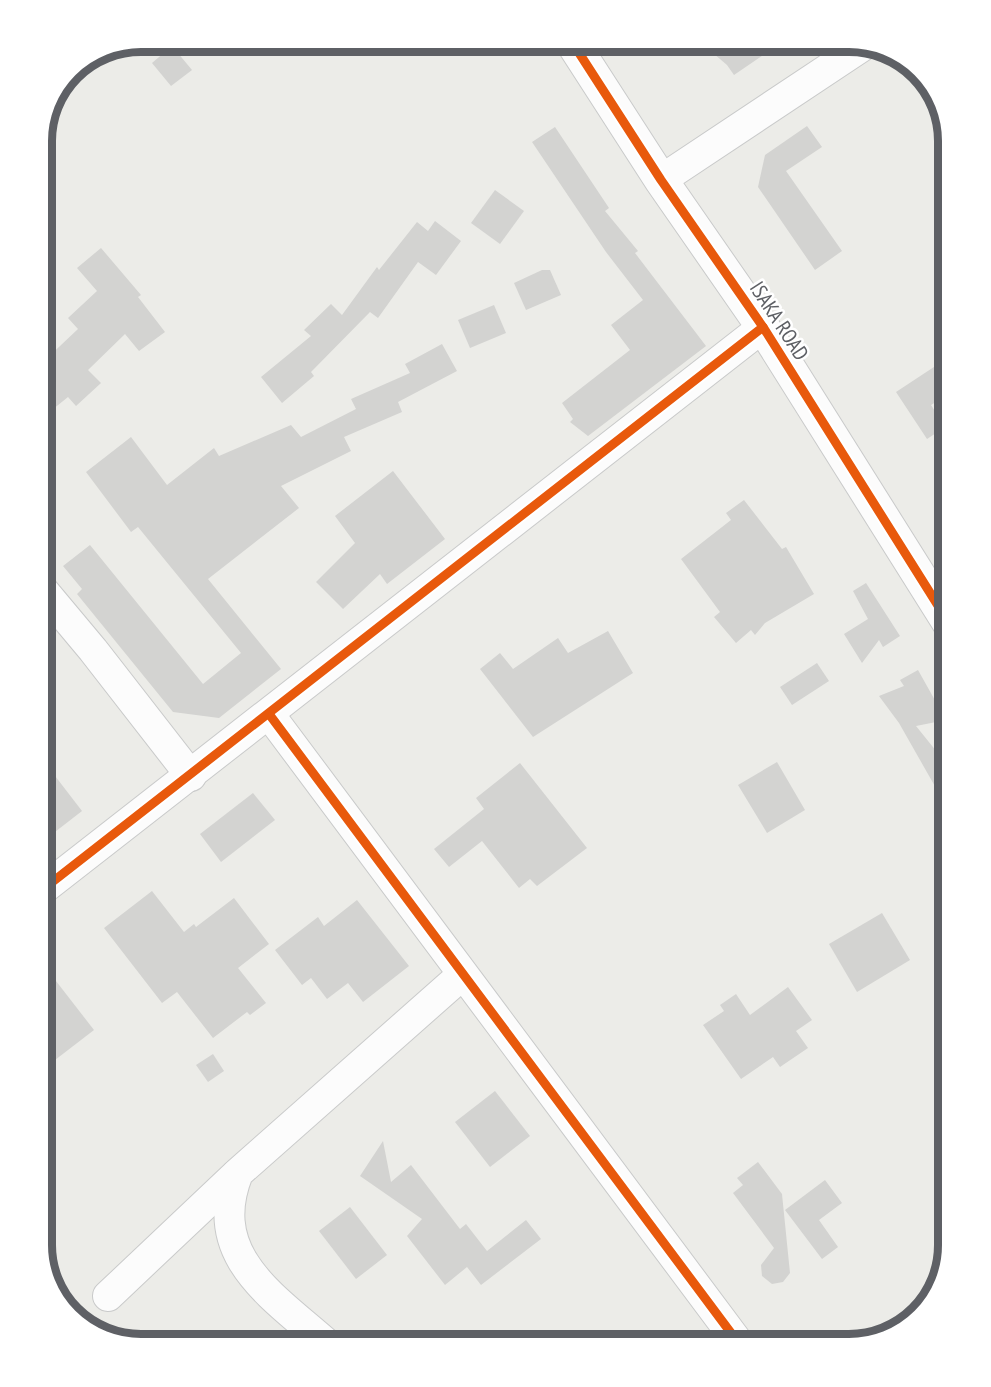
<svg xmlns="http://www.w3.org/2000/svg" width="991" height="1387" viewBox="0 0 991 1387" font-family="'PT Sans Narrow',sans-serif">
  <style>
    .building { fill: #d3d3d1 }
    .lines { fill: none; stroke-linecap: round; stroke-linejoin: round }
    .minor-casing { stroke: #c9caca; stroke-width: 32 }
    .tertiary-casing { stroke: #c9caca; stroke-width: 35 }
    .minor { stroke: #fcfcfc; stroke-width: 30 }
    .tertiary { stroke: #fcfcfc; stroke-width: 33 }
    .cycleway-casing { stroke: #fff; stroke-width: 13 }
    .cycleway { stroke: #e8590c; stroke-width: 9 }
    .labels { text-anchor: middle; stroke-width: 5; stroke-linejoin: round; paint-order: stroke }
    .street-label { font-size: 21px; fill: #5e6065; stroke: #fff }
    .rim { fill: none; stroke: #5e6065; stroke-width: 8 }
  </style>
  <rect width="100%" height="100%" fill="#ecece8"/>
  <g class="building">
    <path d="M 700,42 L 782,42 L 734,75 L 727,65 Z"/>
    <path d="M 172,46 L 192,70 L 171,86 L 152,63 Z"/>
    <path d="M 807,126 L 822,147 L 786,171 L 842,251 L 815,270 L 758,187 L 765,155 Z"/>
    <path d="M 555,127 L 609,208 L 605,211 L 638,251 L 635,253 L 706,346 L 588,436 L 570,422 L 573,419 L 562,403 L 630,350 L 611,325 L 643,300 L 606,252 L 532,142 Z"/>
    <path d="M 495,190 L 524,211 L 500,244 L 471,223 Z"/>
    <path d="M 435,221 L 461,241 L 436,275 L 418,262 L 378,318 L 370,312 L 311,372 L 314,376 L 282,403 L 261,377 L 311,336 L 304,330 L 331,304 L 342,315 L 377,267 L 379,270 L 417,222 L 428,231 Z"/>
    <path d="M 101,248 L 141,295 L 138,297 L 165,332 L 139,351 L 125,334 L 88,370 L 101,383 L 76,406 L 68,397 L 42,418 L 42,363 L 78,329 L 68,318 L 97,291 L 77,268 Z"/>
    <path d="M 542,270 L 550,270 L 561,295 L 526,310 L 514,283 Z"/>
    <path d="M 494,305 L 506,333 L 470,348 L 458,320 Z"/>
    <path d="M 442,344 L 457,371 L 398,402 L 402,412 L 344,437 L 351,451 L 281,486 L 299,508 L 208,579 L 281,669 L 219,718 L 173,712 L 77,594 L 82,589 L 63,566 L 90,545 L 203,684 L 241,653 L 138,527 L 131,532 L 86,472 L 131,437 L 167,485 L 214,448 L 219,456 L 291,425 L 301,437 L 356,409 L 351,399 L 410,373 L 405,364 Z"/>
    <path d="M 937,365 L 949,383 L 949,394 L 931,405 L 945,427 L 927,439 L 896,392 Z"/>
    <path d="M 393,471 L 445,539 L 387,584 L 380,574 L 343,609 L 316,582 L 355,543 L 335,516 Z"/>
    <path d="M 744,500 L 782,549 L 786,547 L 814,594 L 765,623 L 755,635 L 751,630 L 736,643 L 714,617 L 720,612 L 681,559 L 731,520 L 726,513 Z"/>
    <path d="M 866,583 L 900,636 L 883,647 L 879,640 L 862,663 L 844,634 L 868,619 L 853,591 Z"/>
    <path d="M 608,631 L 633,673 L 533,737 L 480,669 L 500,653 L 513,669 L 558,638 L 568,653 Z"/>
    <path d="M 817,663 L 829,681 L 792,705 L 780,687 Z"/>
    <path d="M 918,670 L 946,720 L 916,726 L 949,767 L 949,811 L 899,723 L 879,696 L 904,686 L 900,680 Z"/>
    <path d="M 42,759 L 82,811 L 42,842 Z"/>
    <path d="M 777,762 L 805,810 L 767,833 L 738,785 Z"/>
    <path d="M 520,763 L 587,848 L 537,886 L 530,879 L 519,888 L 482,841 L 449,867 L 434,849 L 484,809 L 476,798 Z"/>
    <path d="M 253,793 L 275,820 L 221,862 L 200,834 Z"/>
    <path d="M 152,891 L 184,932 L 194,924 L 196,927 L 234,898 L 269,944 L 238,968 L 266,1003 L 250,1015 L 247,1012 L 213,1038 L 177,992 L 162,1003 L 104,928 Z"/>
    <path d="M 357,900 L 409,966 L 363,1002 L 348,983 L 327,999 L 311,978 L 302,985 L 275,950 L 318,917 L 324,926 Z"/>
    <path d="M 882,913 L 910,960 L 857,992 L 829,944 Z"/>
    <path d="M 42,963 L 94,1030 L 42,1070 Z"/>
    <path d="M 788,987 L 812,1020 L 796,1031 L 808,1048 L 780,1067 L 773,1057 L 741,1079 L 703,1025 L 724,1011 L 720,1005 L 736,994 L 750,1015 Z"/>
    <path d="M 213,1054 L 224,1071 L 208,1082 L 196,1065 Z"/>
    <path d="M 495,1091 L 530,1136 L 490,1167 L 455,1122 Z"/>
    <path d="M 383,1141 L 391,1182 L 411,1165 L 460,1229 L 466,1224 L 487,1251 L 526,1220 L 541,1239 L 481,1285 L 467,1267 L 445,1285 L 407,1236 L 422,1219 L 360,1176 Z"/>
    <path d="M 758,1162 L 782,1194 L 790,1273 L 783,1282 L 772,1284 L 762,1276 L 761,1265 L 774,1248 L 733,1193 L 743,1185 L 737,1178 Z"/>
    <path d="M 825,1180 L 842,1203 L 819,1220 L 838,1247 L 822,1259 L 785,1210 Z"/>
    <path d="M 350,1207 L 387,1255 L 356,1279 L 319,1231 Z"/>
  </g>
  <g class="lines">
    <g class="minor-casing">
      <g id="minor">
        <path d="M 661,180 L 864,45"/>
        <path d="M 42,589 L 93,650 L 191,776"/>
        <path d="M 269,714 L 740,1345"/>
        <path d="M 42,890 L 763,327"/>
        <path d="M 108,1296 L 236,1175"/>
        <path d="M 328,1345 C 273,1296 205,1256 238,1173 L 462,975"/>
      </g>
    </g>
    <g class="tertiary-casing">
      <path id="tertiary" d="M 572,42 L 661,180 L 763,327 L 949,623"/>
    </g>
    <use href="#minor" class="minor"/>
    <use href="#tertiary" class="tertiary"/>
    <g class="cycleway-casing">
      <g id="cycleway">
        <path d="M 572,42 L 661,180 L 763,327 L 949,623"/>
        <path d="M 269,714 L 740,1345"/>
        <path d="M 42,890 L 763,327"/>
      </g>
    </g>
    <use href="#cycleway" class="cycleway"/>
  </g>
  <g class="labels">
    <g class="street-label">
      <text transform="translate(779 321) rotate(57)" y="7">ISAKA ROAD</text>
    </g>
  </g>
  <path d="M0 0H991V1387H0ZM141 52H849A89 89 0 0 1 938 141V1245A89 89 0 0 1 849 1334H141A89 89 0 0 1 52 1245V141A89 89 0 0 1 141 52Z" fill="#fff" fill-rule="evenodd"/>
  <path class="rim" d="M141 52H849A89 89 0 0 1 938 141V1245A89 89 0 0 1 849 1334H141A89 89 0 0 1 52 1245V141A89 89 0 0 1 141 52Z"/>
</svg>
